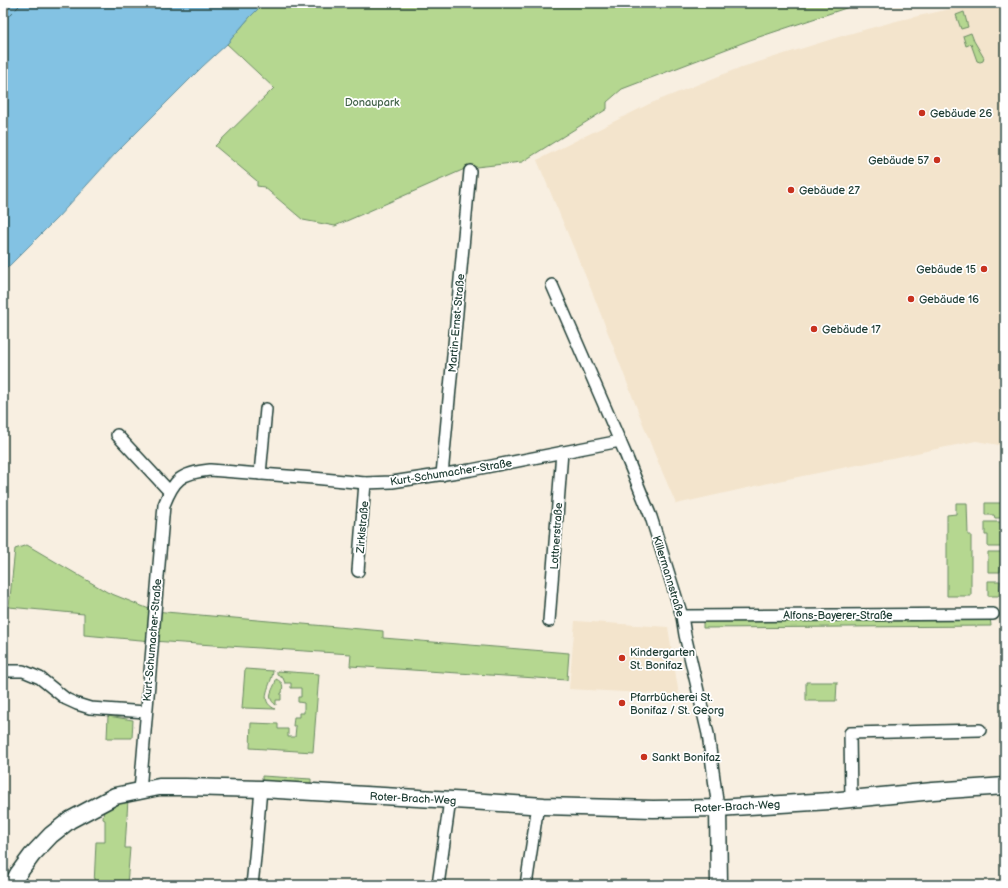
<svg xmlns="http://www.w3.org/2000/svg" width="1008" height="888" viewBox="0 0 1008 888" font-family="'Balsamiq Sans',sans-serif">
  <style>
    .built { fill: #f3e4cc }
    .green { fill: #b5d790; stroke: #6a8a62 }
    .water { fill: #83c2e3; stroke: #5b8d9d }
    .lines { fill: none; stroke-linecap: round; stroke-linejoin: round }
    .ferry { stroke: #385e60; stroke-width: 1; stroke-dasharray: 5 4; stroke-linecap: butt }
    .street-casing { stroke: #1f3d34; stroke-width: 14 }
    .secondary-casing { stroke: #1f3d34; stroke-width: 19 }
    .street { stroke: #fff; stroke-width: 11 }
    .secondary { stroke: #fff; stroke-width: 16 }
    .poi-dot { fill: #c8321e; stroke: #fff; stroke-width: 1.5 }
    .labels { text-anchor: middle; stroke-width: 3.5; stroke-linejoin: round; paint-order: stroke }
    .park-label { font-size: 11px; fill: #44644b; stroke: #fff }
    .poi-label { font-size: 11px; fill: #1f3d34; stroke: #fff; text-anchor: start }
    .street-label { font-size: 11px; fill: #1f3d34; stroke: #fff }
  </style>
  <rect width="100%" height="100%" fill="#f8efe1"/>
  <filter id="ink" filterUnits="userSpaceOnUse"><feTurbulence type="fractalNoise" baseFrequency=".025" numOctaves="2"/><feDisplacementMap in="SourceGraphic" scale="8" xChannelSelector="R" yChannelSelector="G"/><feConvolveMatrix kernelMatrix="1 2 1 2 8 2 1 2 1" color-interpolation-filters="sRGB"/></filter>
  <g filter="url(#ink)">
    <g class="built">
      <path d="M 978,3 L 1005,3 L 1005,446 L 976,441 L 773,482 L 676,504 L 653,450 L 593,294 L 537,160 L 649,104 L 739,68 L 845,35 L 900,20 Z"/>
      <path d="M 575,621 L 668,627 L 679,695 L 569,689 Z"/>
    </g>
    <g class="green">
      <path d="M 264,3 L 861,3 L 750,40 L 622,89 L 607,102 L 607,109 L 522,162 L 467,168 L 335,226 L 303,220 L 264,187 L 257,186 L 257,181 L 215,146 L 274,88 L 227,44 L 249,18 Z"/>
      <path d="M 964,12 L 968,27 L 961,29 L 956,15 Z"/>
      <path d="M 971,33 L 974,41 L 984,58 L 983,61 L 980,62 L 977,61 L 971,44 L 966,46 L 963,36 Z"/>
      <path d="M 956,503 L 967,503 L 968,535 L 971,535 L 971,596 L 947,596 L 947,515 L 956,514 Z"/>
      <path d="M 985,503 L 1005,503 L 1005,518 L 995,518 L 994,515 L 985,515 Z"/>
      <path d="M 985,522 L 1004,522 L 1002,547 L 988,547 L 988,535 L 985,535 Z"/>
      <path d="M 27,545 L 107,592 L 154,611 L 383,631 L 383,638 L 569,653 L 567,680 L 350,666 L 351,654 L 152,641 L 84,635 L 84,614 L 9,607 L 15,549 Z"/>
      <path d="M 988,552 L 1002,552 L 1000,572 L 988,572 Z"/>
      <path d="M 988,581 L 1000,581 L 999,596 L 988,596 Z"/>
      <path d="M 990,616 L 991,626 L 703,628 L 703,617 Z"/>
      <path d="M 245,669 L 273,671 C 272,685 257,700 275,709 L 244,708 L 244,709 L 242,709 Z"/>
      <path d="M 277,671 L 319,674 L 313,752 L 250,748 L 251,723 L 278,724 L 278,729 L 288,729 L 288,737 L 295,737 L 296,726 L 293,726 L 294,717 L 299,717 L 299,713 L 304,713 L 304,703 L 298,702 L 298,697 L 301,697 L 301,688 L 291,688 L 291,683 L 285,683 L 283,678 L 277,675 Z"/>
      <path d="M 276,679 C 284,683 283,685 282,693 L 281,693 L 281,700 L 276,700 L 276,705 C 264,696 275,689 276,679 Z"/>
      <path d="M 806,682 L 837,682 L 836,701 L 806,701 Z"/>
      <path d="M 108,716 L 133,720 L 132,738 L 107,738 Z"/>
      <path d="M 262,776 L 311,779 L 311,784 L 262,781 Z"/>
      <path d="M 128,799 L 125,848 L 130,848 L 127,885 L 94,885 L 96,842 L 105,842 L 105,820 L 103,819 L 104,806 Z"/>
    </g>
    <path class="water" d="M 3,3 L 264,3 L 249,18 L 227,44 L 202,67 L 115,154 L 58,217 L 3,272 Z"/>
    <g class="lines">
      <path class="ferry" d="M 3,22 L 22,3"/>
      <g class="street-casing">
        <g id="street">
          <path d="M 552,285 L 625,453 L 651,517 L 682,616 L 685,635 L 708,734 L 718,808"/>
          <path d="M 117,435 L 169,491"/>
          <path d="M 260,474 L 266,409"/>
          <path d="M 442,475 L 470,171"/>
          <path d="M 358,571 L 365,483"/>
          <path d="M 682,616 L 993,614"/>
          <path d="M 549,621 L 562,452"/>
          <path d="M 3,671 L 23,671 L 28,673 L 40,678 L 66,699 L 77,704 L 90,708 L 146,712"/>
          <path d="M 140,791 L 164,505 C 174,479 181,473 210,470 L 313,478 L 365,483 L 392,482 L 471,470 L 620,441"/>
          <path d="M 851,799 L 850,733 L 980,730"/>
          <path d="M 252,885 L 255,857 L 261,789"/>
          <path d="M 438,885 L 450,800"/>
          <path d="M 526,885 L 538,805"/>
        </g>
      </g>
      <g class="secondary-casing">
        <g id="secondary">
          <path d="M 718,808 L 719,885"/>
          <path d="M 12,885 L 18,874 L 32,855 L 51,835 L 70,820 L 115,796 L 159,787 L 185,787 L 261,789 L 470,801 L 544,806 L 653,809 L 718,808 L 830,801 L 933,791 L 1005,786"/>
        </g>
      </g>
      <use href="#street" class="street"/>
      <use href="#secondary" class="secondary"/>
    </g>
  </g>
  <g class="poi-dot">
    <circle cx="922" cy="113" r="4"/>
    <circle cx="937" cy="160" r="4"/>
    <circle cx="791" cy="190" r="4"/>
    <circle cx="984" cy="269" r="4"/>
    <circle cx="911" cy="299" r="4"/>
    <circle cx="814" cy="329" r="4"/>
    <circle cx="622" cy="658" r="4"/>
    <circle cx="622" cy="703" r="4"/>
    <circle cx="644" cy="757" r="4"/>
  </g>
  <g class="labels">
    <g class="park-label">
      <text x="372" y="106">Donaupark</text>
    </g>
    <g class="poi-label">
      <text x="930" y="117">Gebäude 26</text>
      <text x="929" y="164" text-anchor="end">Gebäude 57</text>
      <text x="799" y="194">Gebäude 27</text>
      <text x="976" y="273" text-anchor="end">Gebäude 15</text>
      <text x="919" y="303">Gebäude 16</text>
      <text x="822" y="333">Gebäude 17</text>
      <text x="630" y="656">Kindergarten<tspan x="630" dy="13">St. Bonifaz</tspan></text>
      <text x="630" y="701">Pfarrbücherei St.<tspan x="630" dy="13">Bonifaz / St. Georg</tspan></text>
      <text x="652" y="761">Sankt Bonifaz</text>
    </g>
    <g class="street-label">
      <text transform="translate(456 323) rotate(-85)" y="4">Martin-Ernst-Straße</text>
      <text transform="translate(451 472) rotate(-9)" y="4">Kurt-Schumacher-Straße</text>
      <text transform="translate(362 527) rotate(-85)" y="4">Zirklstraße</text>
      <text transform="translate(556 536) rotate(-86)" y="4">Lottnerstraße</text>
      <text transform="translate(669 576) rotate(73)" y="4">Killermannstraße</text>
      <text x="838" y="619">Alfons-Bayerer-Straße</text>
      <text transform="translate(152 640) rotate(-85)" y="4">Kurt-Schumacher-Straße</text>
      <text transform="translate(413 798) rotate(3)" y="4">Roter-Brach-Weg</text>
      <text transform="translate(737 806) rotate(-3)" y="4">Roter-Brach-Weg</text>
    </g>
  </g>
  <rect width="1008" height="888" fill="none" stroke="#fff" stroke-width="16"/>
  <rect x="8" y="8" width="992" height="872" fill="none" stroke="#1f3d34" stroke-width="1.5" filter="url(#ink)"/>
</svg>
